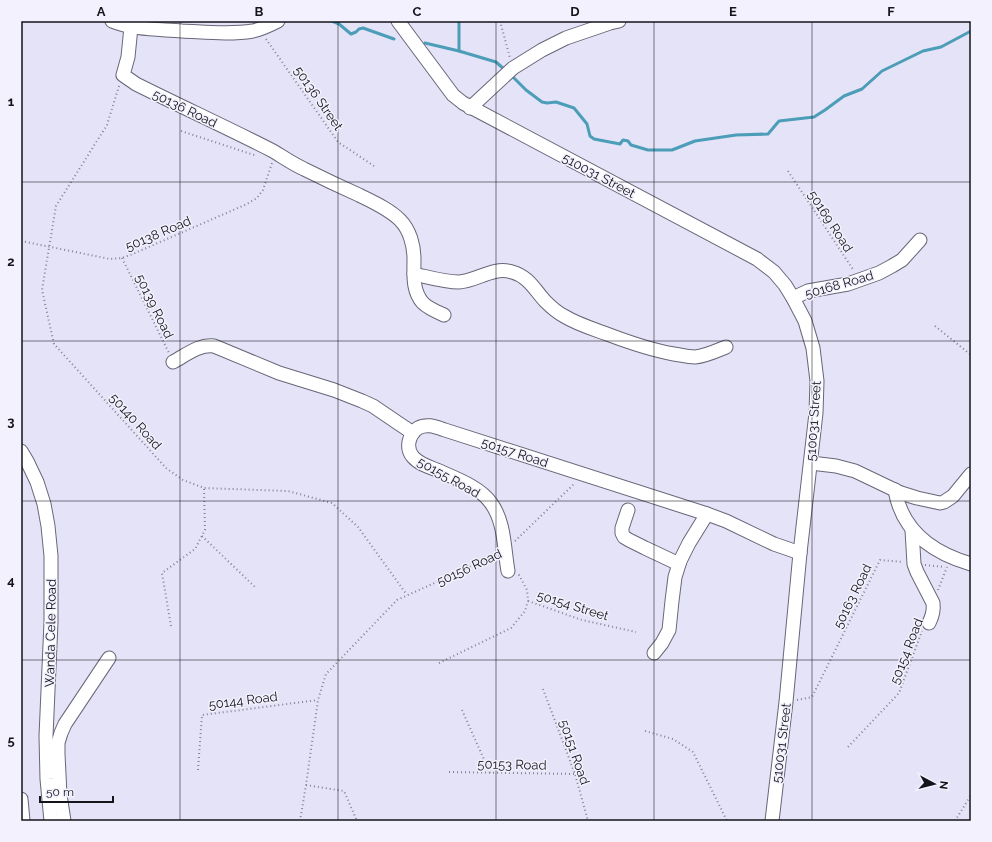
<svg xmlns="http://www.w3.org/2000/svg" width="992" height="842" viewBox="0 0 992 842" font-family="Raleway,sans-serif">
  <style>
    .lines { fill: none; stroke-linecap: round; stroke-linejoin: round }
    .stream { stroke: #4b9db8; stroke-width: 3 }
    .minor-casing { stroke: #686678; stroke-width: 15 }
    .path { stroke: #848391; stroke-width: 2; stroke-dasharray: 1 3; stroke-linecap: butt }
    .minor { stroke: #fff; stroke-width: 13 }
    .grid { fill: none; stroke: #15141b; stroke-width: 1; stroke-opacity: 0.55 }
    .labels { text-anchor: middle; stroke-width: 3; stroke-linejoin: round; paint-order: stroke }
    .street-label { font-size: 13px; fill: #15141b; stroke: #f2f1fd }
    .neatline { fill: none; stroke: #15141b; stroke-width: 1.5 }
    .grid-label { font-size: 13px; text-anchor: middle; font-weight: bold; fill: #15141b }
  </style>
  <rect width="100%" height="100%" fill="#e5e3f7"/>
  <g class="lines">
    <g class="stream">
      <path d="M 332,21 L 339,24 L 351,34 L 356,32 L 359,29 L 363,28 L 394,39"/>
      <path d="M 425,43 L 459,51 L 496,62 L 504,69"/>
      <path d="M 459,51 L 459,21"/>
      <path d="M 513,77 L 526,90 L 542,102 L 547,103 L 556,102 L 574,108 L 587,124 L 590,136 L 594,139 L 620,144 L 623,140 L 628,141 L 631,145 L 648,150 L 672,150 L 695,141 L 736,135 L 768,134 L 779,121 L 814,117 L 825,110 L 844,96 L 862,89 L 882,71 L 923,51 L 941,47 L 971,31"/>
    </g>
    <g class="minor-casing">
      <g id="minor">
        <path d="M 112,21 C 134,30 159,29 182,31 C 205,32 229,35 253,31 C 262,29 270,25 278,21"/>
        <path d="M 398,21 L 453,95 L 463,103 L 757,259 L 774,272 L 785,285 L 793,298 L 805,321 L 813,348 L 817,381 L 816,413 L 800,553 L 786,702 L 772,821"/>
        <path d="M 131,27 L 128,57 L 123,75 L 136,84 C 182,107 228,128 273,151 C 283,157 293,164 304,169 C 322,178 341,187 359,195 C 373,202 389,209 400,220 C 410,230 414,246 414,259 C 414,274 412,291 423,303 C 428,308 437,312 444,315"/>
        <path d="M 470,108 L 513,68 L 542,50 L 566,38 L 610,23 L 619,21"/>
        <path d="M 414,274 C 428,277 444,282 459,282 C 477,281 493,266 512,272 C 528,276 535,290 545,301 C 551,307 558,313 564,316 C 577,324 593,329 607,334 C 628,342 651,350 674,354 C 681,355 687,357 695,357 C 706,356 716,351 726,347"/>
        <path d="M 793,298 L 808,291 L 848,284 L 879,273 L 892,266 L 902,260 L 920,240"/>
        <path d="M 173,362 C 186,355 199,344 214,346 L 279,373 L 334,390 L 362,401 L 373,406 L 398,423 L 413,433"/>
        <path d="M 21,451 L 27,461 L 37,482 L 44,504 L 48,526 L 51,556 L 51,622 L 46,736 L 47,779 L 51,821"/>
        <path d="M 811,463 L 836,466 L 855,471 L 901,493 L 917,498 L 940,503 L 944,502 L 953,496 L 971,474"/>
        <path d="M 895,490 C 902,532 933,553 971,564"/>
        <path d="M 628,510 L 622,528 L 622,533 L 624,537 L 629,540 L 645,548 L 679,564"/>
        <path d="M 912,530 L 914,564 L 917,572 L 933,603 C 934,610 932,617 929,623"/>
        <path d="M 508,571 C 504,549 505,522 491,503 C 480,487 455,478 437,470 C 429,467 419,464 413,457 C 405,448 409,434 418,428 C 427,423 436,427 445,430 L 707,514 L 726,521 L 774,544 L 800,553"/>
        <path d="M 654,653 L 662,643 L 669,630 L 672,601 L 675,577 L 680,561 L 689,543 L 707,514"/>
        <path d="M 21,799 L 23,821"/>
        <path d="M 64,821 L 60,795 L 58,754 L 58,743 L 61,733 L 65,724 L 109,658"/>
      </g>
    </g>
    <g class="path">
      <path d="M 500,21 L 510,58"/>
      <path d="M 266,39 L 338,142 L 374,166"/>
      <path d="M 119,86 L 107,125 L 56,206 L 42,290 L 54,344 L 166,468 L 183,480 L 204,488 L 288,491 L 332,503 L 358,527 L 407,595"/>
      <path d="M 181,131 L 257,156"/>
      <path d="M 788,171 L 854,271"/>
      <path d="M 21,241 L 110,259 L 122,258 L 135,253 L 247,204 L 257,198 L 263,190 L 272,163"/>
      <path d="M 122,258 L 169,353"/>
      <path d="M 935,326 L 971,355"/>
      <path d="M 202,536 L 256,588"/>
      <path d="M 515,541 L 575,483"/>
      <path d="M 925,565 L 945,567"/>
      <path d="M 938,590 L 947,567"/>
      <path d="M 528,601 L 582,620 L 636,632"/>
      <path d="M 171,626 L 162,573 L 195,549 L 205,530 L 204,488"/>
      <path d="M 439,663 L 511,628 L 525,611 L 528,601 L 527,590 L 518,573"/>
      <path d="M 543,689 L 575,774 L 588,821"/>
      <path d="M 797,700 L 812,697 L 880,560 L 903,562"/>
      <path d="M 462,710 L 490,773"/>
      <path d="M 645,731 L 673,739 L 693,752 L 727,821"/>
      <path d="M 848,747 L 899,693 L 922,631"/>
      <path d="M 198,770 L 202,715 L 318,700"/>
      <path d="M 449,772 L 575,774"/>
      <path d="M 306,785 L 344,791 L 357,821"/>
      <path d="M 300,821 L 306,785 L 318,700 L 326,674 L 397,600 L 496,555"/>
      <path d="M 955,821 L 971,795"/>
    </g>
    <use href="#minor" class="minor"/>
  </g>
  <path class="grid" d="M 180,21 L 180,821M 338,21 L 338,821M 496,21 L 496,821M 654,21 L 654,821M 812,21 L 812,821M 21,182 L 971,182M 21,341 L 971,341M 21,501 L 971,501M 21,660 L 971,660"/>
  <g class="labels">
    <g class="street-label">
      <text transform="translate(319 98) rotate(55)" y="5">50136 Street</text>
      <text transform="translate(185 108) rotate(26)" y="5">50136 Road</text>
      <text transform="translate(599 175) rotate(28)" y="5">510031 Street</text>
      <text transform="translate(831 221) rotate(57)" y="5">50169 Road</text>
      <text transform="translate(158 233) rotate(-23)" y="5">50138 Road</text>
      <text transform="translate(839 284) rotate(-16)" y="5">50168 Road</text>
      <text transform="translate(155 306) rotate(64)" y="5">50139 Road</text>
      <text transform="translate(136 421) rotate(48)" y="5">50140 Road</text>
      <text transform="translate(813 421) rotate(-86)" y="5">510031 Street</text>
      <text transform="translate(515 452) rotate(18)" y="5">50157 Road</text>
      <text transform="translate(449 477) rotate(29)" y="5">50155 Road</text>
      <text transform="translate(469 567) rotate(-25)" y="5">50156 Road</text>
      <text transform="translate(852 596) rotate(-64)" y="5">50163 Road</text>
      <text transform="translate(573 605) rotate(17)" y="5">50154 Street</text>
      <text transform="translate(50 633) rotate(-89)" y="5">Wanda Cele Road</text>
      <text transform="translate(906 651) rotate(-69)" y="5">50154 Road</text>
      <text transform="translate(243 700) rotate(-7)" y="5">50144 Road</text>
      <text transform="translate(781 743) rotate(-83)" y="5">510031 Street</text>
      <text transform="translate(575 752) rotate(71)" y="5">50151 Road</text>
      <text transform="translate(512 764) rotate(1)" y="5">50153 Road</text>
    </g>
  </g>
  <rect width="992" height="842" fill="none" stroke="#f2f1fd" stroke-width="44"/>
  <g transform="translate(934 784) rotate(97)" stroke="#f2f1fd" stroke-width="3" paint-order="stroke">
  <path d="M0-3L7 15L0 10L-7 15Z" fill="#15141b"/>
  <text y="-6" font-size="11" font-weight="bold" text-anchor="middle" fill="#15141b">N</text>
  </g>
  <path d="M40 796v6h73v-6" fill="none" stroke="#15141b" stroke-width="2"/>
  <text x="46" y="796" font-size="12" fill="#15141b" stroke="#f2f1fd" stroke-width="3" paint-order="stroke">50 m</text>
  <rect x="22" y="22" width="948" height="798" class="neatline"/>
  <g class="grid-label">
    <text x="101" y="16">A</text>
    <text x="259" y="16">B</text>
    <text x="417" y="16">C</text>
    <text x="575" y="16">D</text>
    <text x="733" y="16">E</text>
    <text x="891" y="16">F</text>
    <text x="11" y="106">1</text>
    <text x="11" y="266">2</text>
    <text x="11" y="426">3</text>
    <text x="11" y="585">4</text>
    <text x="11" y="745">5</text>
  </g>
</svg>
